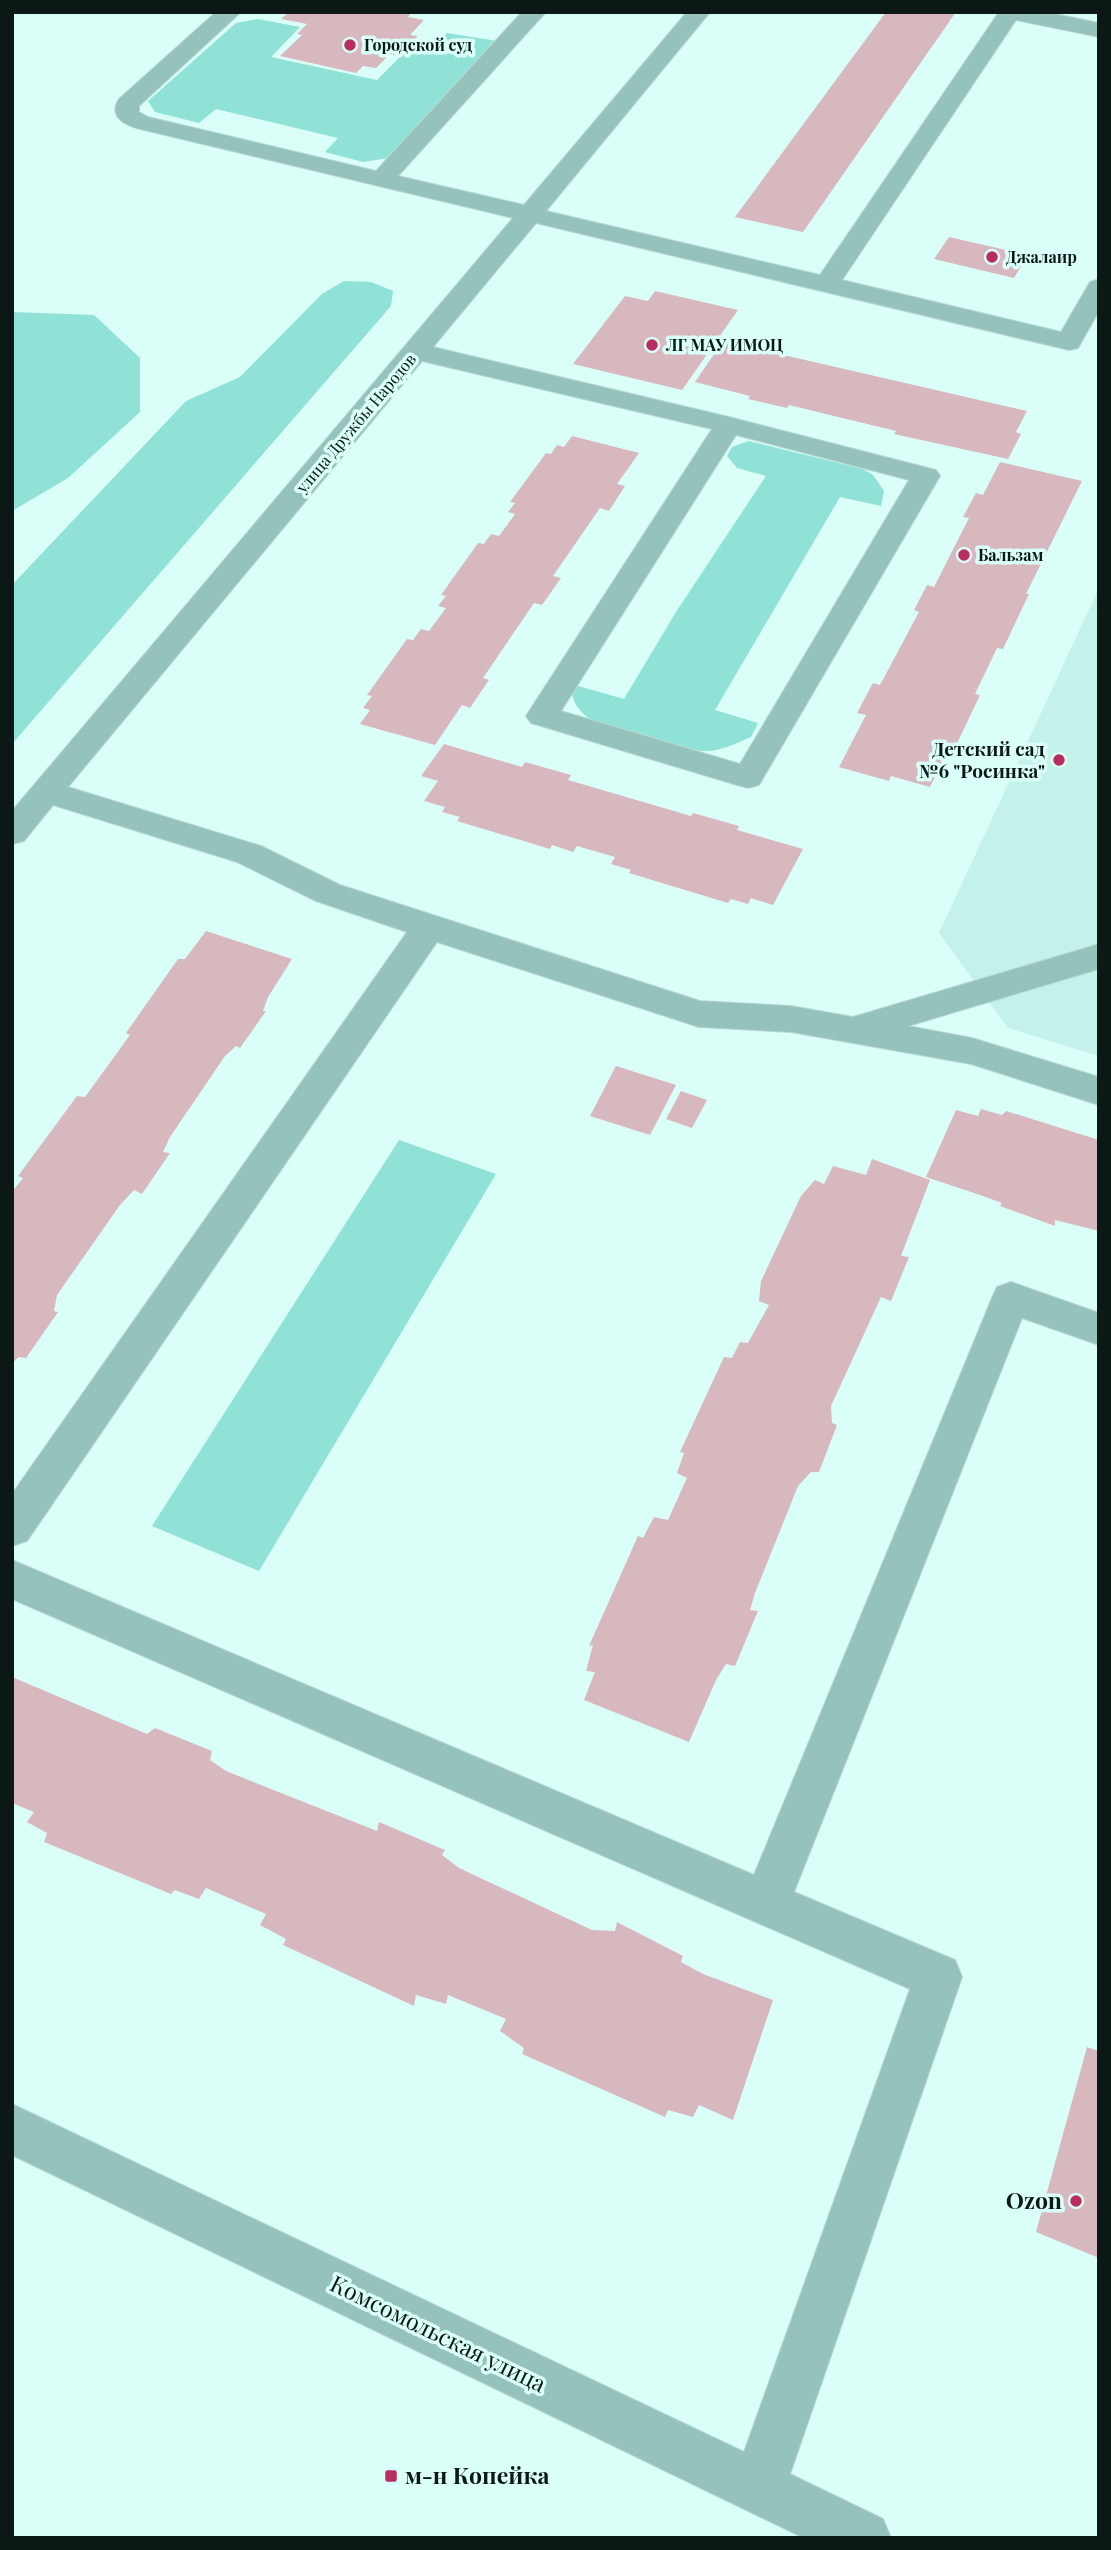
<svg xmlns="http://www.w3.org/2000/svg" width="1111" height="2550" viewBox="0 0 1111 2550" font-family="'Playfair Display',serif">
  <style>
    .built { fill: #c4f1ea }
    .green { fill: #90e2d6 }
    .building { fill: #d8b8bf }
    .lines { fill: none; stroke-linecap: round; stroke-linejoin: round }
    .minor-casing { stroke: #b9d9d4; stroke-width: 2 }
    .minor { fill: #95c3bc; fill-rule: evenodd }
    .poi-dot { fill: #ba2d60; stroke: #dafef8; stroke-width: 2.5 }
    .labels { text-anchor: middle; stroke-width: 7; stroke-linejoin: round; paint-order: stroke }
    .far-poi-label { font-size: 16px; font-weight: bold; fill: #0b1816; stroke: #dafef8; text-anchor: start }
    .far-street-label { font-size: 16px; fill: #0b1816; stroke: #dafef8 }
    .poi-label { font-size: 19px; font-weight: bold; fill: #0b1816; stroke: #dafef8; text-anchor: end }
    .near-poi-label { font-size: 23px; font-weight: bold; fill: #0b1816; stroke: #dafef8; text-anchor: end }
    .near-street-label { font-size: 23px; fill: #0b1816; stroke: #dafef8 }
  </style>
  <rect width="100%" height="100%" fill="#dafef8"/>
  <path class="built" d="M 1099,588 L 1099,1056 L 1008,1028 L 939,933 Z"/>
  <g class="green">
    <path d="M 258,19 L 300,27 L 271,57 L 377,80 L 411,46 L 440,42 L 447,33 L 497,41 L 389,158 L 363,162 L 325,152 L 338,138 L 216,109 L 199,123 L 155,112 L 148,101 L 236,23 Z"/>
    <path d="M 344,281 L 371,282 L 393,291 L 391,306 L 12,744 L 12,585 L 186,401 L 240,377 L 322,294 Z"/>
    <path d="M 12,312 L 94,315 L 140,358 L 140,412 L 68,478 L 12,511 Z"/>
    <path d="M 749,441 L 863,469 L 873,475 L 884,491 L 881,506 L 840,497 L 715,710 L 758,723 L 751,737 C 737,743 719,752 703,751 C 692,751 595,722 587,717 C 576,708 571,698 571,684 L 624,699 L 676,612 L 766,476 L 737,468 L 727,456 L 732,447 Z"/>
    <path d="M 399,1140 L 496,1174 L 259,1571 L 152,1526 Z"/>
  </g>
  <g class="building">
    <path d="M 289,12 L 412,12 L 408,17 L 424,20 L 410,35 L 418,36 L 398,56 L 390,54 L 376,68 L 363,66 L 356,73 L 280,56 L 302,35 L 297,34 L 307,24 L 281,19 Z"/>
    <path d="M 886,12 L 956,12 L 803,232 L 735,217 Z"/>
    <path d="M 949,237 L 1028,255 L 1014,278 L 934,259 Z"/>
    <path d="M 655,291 L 738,310 L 682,390 L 573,364 L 625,296 L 648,301 Z"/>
    <path d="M 723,341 L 1027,411 L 1016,432 L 1021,434 L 1008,459 L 894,434 L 896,431 L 789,405 L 787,408 L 748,399 L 750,396 L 695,382 Z"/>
    <path d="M 572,436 L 639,453 L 617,484 L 625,486 L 609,511 L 600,508 L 553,576 L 561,578 L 542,605 L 534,603 L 483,678 L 489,680 L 470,708 L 462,705 L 435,745 L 360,724 L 370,710 L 363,708 L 372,696 L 367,695 L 407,639 L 413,640 L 421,629 L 429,631 L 446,608 L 438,606 L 446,596 L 441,595 L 478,543 L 484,544 L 491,534 L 499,536 L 515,514 L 508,512 L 515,503 L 510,502 L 546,453 L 551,454 L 557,445 L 564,447 Z"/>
    <path d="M 1000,462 L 1082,481 L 1026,594 L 1029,594 L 1003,649 L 997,648 L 975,694 L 980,695 L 951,756 L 946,755 L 930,787 L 891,776 L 889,781 L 839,767 L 866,715 L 857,713 L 873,683 L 880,685 L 919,612 L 914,610 L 927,585 L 934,587 L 969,518 L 963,517 L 976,493 L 983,495 Z"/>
    <path d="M 444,744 L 522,767 L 525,762 L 571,775 L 568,780 L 691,816 L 693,813 L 739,826 L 737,830 L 803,849 L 773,905 L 751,898 L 748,904 L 731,899 L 728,903 L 629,873 L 631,870 L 611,864 L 615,857 L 577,846 L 573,852 L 552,845 L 550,849 L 457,821 L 460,817 L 442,812 L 445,807 L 424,801 L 438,781 L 421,776 Z"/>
    <path d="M 206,931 L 292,959 L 268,997 L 263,1011 L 266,1011 L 240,1048 L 236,1046 L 225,1056 L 170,1137 L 163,1152 L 170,1153 L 142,1194 L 134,1190 L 120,1205 L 57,1295 L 54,1311 L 58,1312 L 26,1358 L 19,1357 L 12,1363 L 12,1192 L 23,1178 L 18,1176 L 77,1096 L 85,1097 L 130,1035 L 126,1033 L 178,959 L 185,959 Z"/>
    <path d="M 616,1066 L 676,1085 L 650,1135 L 590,1116 Z"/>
    <path d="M 681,1091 L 707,1100 L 692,1128 L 666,1119 Z"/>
    <path d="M 981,1109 L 1002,1115 L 1006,1111 L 1099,1140 L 1099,1231 L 1055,1220 L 1055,1226 L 1000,1206 L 1002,1203 L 983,1196 L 926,1177 L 956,1110 L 978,1116 Z"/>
    <path d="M 872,1159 L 930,1180 L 901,1256 L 909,1257 L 891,1301 L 881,1297 L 831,1406 L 832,1423 L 837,1425 L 819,1472 L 811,1472 L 798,1486 L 755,1593 L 750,1610 L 758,1611 L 735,1666 L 726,1664 L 716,1680 L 689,1742 L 584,1700 L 595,1672 L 586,1671 L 593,1645 L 589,1646 L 638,1536 L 643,1538 L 654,1517 L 668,1520 L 687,1478 L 677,1473 L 684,1453 L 680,1452 L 724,1357 L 732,1358 L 740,1342 L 748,1343 L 769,1305 L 759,1301 L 761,1281 L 801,1196 L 815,1180 L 824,1184 L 833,1166 L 866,1175 Z"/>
    <path d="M 12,1677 L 147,1734 L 155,1728 L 212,1751 L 210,1760 L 226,1771 L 377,1831 L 379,1822 L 445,1850 L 442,1855 L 459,1868 L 592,1930 L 615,1931 L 617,1922 L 683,1956 L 681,1962 L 703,1974 L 773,2000 L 733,2120 L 699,2105 L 693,2117 L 668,2110 L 665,2117 L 522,2054 L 524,2048 L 500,2031 L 506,2019 L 448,1995 L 446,2004 L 416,1995 L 414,2006 L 283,1945 L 286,1939 L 260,1925 L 266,1914 L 206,1888 L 199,1899 L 175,1890 L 171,1894 L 44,1842 L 47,1833 L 27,1822 L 34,1812 L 12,1803 Z"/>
    <path d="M 1087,2047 L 1099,2051 L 1099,2258 L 1036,2232 Z"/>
  </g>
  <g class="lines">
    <g class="minor-casing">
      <g id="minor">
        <path d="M 216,12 L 241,12 L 139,106 L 139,112 L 148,117 L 376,171 L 522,12 L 546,12 L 398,176 L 524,205 L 687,12 L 710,12 L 546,211 L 820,275 L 999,12 L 1045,12 L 1099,23 L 1099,37 L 1016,20 L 842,280 L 1061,332 L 1090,282 L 1099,279 L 1099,311 L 1078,348 L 1069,350 L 536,223 L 433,347 L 729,417 L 936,470 L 940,476 L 759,785 L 748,788 L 737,785 L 531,723 L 526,716 L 712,429 L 422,361 L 68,787 L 261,846 L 340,885 L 700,1001 L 791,1006 L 853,1017 L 1099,944 L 1099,969 L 908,1026 L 972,1038 L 1099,1077 L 1099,1105 L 971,1064 L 791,1032 L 699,1027 L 437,942 L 27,1541 L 12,1546 L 12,1494 L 407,932 L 316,901 L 237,862 L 53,805 L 24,841 L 12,844 L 12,811 L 513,218 L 140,129 C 124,125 108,116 119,99 ZM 736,435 L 909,480 L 740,764 L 561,711 Z"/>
        <path d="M 1011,1282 L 1099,1313 L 1099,1345 L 1022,1318 L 794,1892 L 955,1960 L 962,1977 L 790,2474 L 883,2519 L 891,2538 L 804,2538 L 12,2155 L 12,2104 L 744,2452 L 910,1989 L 12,1599 L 12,1560 L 754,1875 L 992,1298 L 997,1287 Z"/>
      </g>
    </g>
    <use href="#minor" class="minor"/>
  </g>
  <g class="poi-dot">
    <circle cx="350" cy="45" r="7"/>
    <circle cx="992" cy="257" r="7"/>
    <circle cx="652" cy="345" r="7"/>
    <circle cx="964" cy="555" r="7"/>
    <circle cx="1059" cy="760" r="7"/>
    <circle cx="1076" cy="2201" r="7"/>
    <rect x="384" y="2469" width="14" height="14" rx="3.5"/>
  </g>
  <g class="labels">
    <g class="far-poi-label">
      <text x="364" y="51">Городской суд</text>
      <text x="1006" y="263">Джалаир</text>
      <text x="666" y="351">ЛГ МАУ ИМОЦ</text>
      <text x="978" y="561">Бальзам</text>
    </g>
    <g class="far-street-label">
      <text transform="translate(356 423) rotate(-50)" y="6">улица Дружбы Народов</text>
    </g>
    <g class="poi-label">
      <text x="1045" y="756">Детский сад<tspan x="1045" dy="22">№6 "Росинка"</tspan></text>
    </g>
    <g class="near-poi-label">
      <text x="1062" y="2209">Ozon</text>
      <text x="405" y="2484" text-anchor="start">м-н Копейка</text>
    </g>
    <g class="near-street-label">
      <text transform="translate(438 2334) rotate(26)" y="8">Комсомольская улица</text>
    </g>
  </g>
  <rect width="1111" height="2550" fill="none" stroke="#0b1816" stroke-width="28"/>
</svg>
